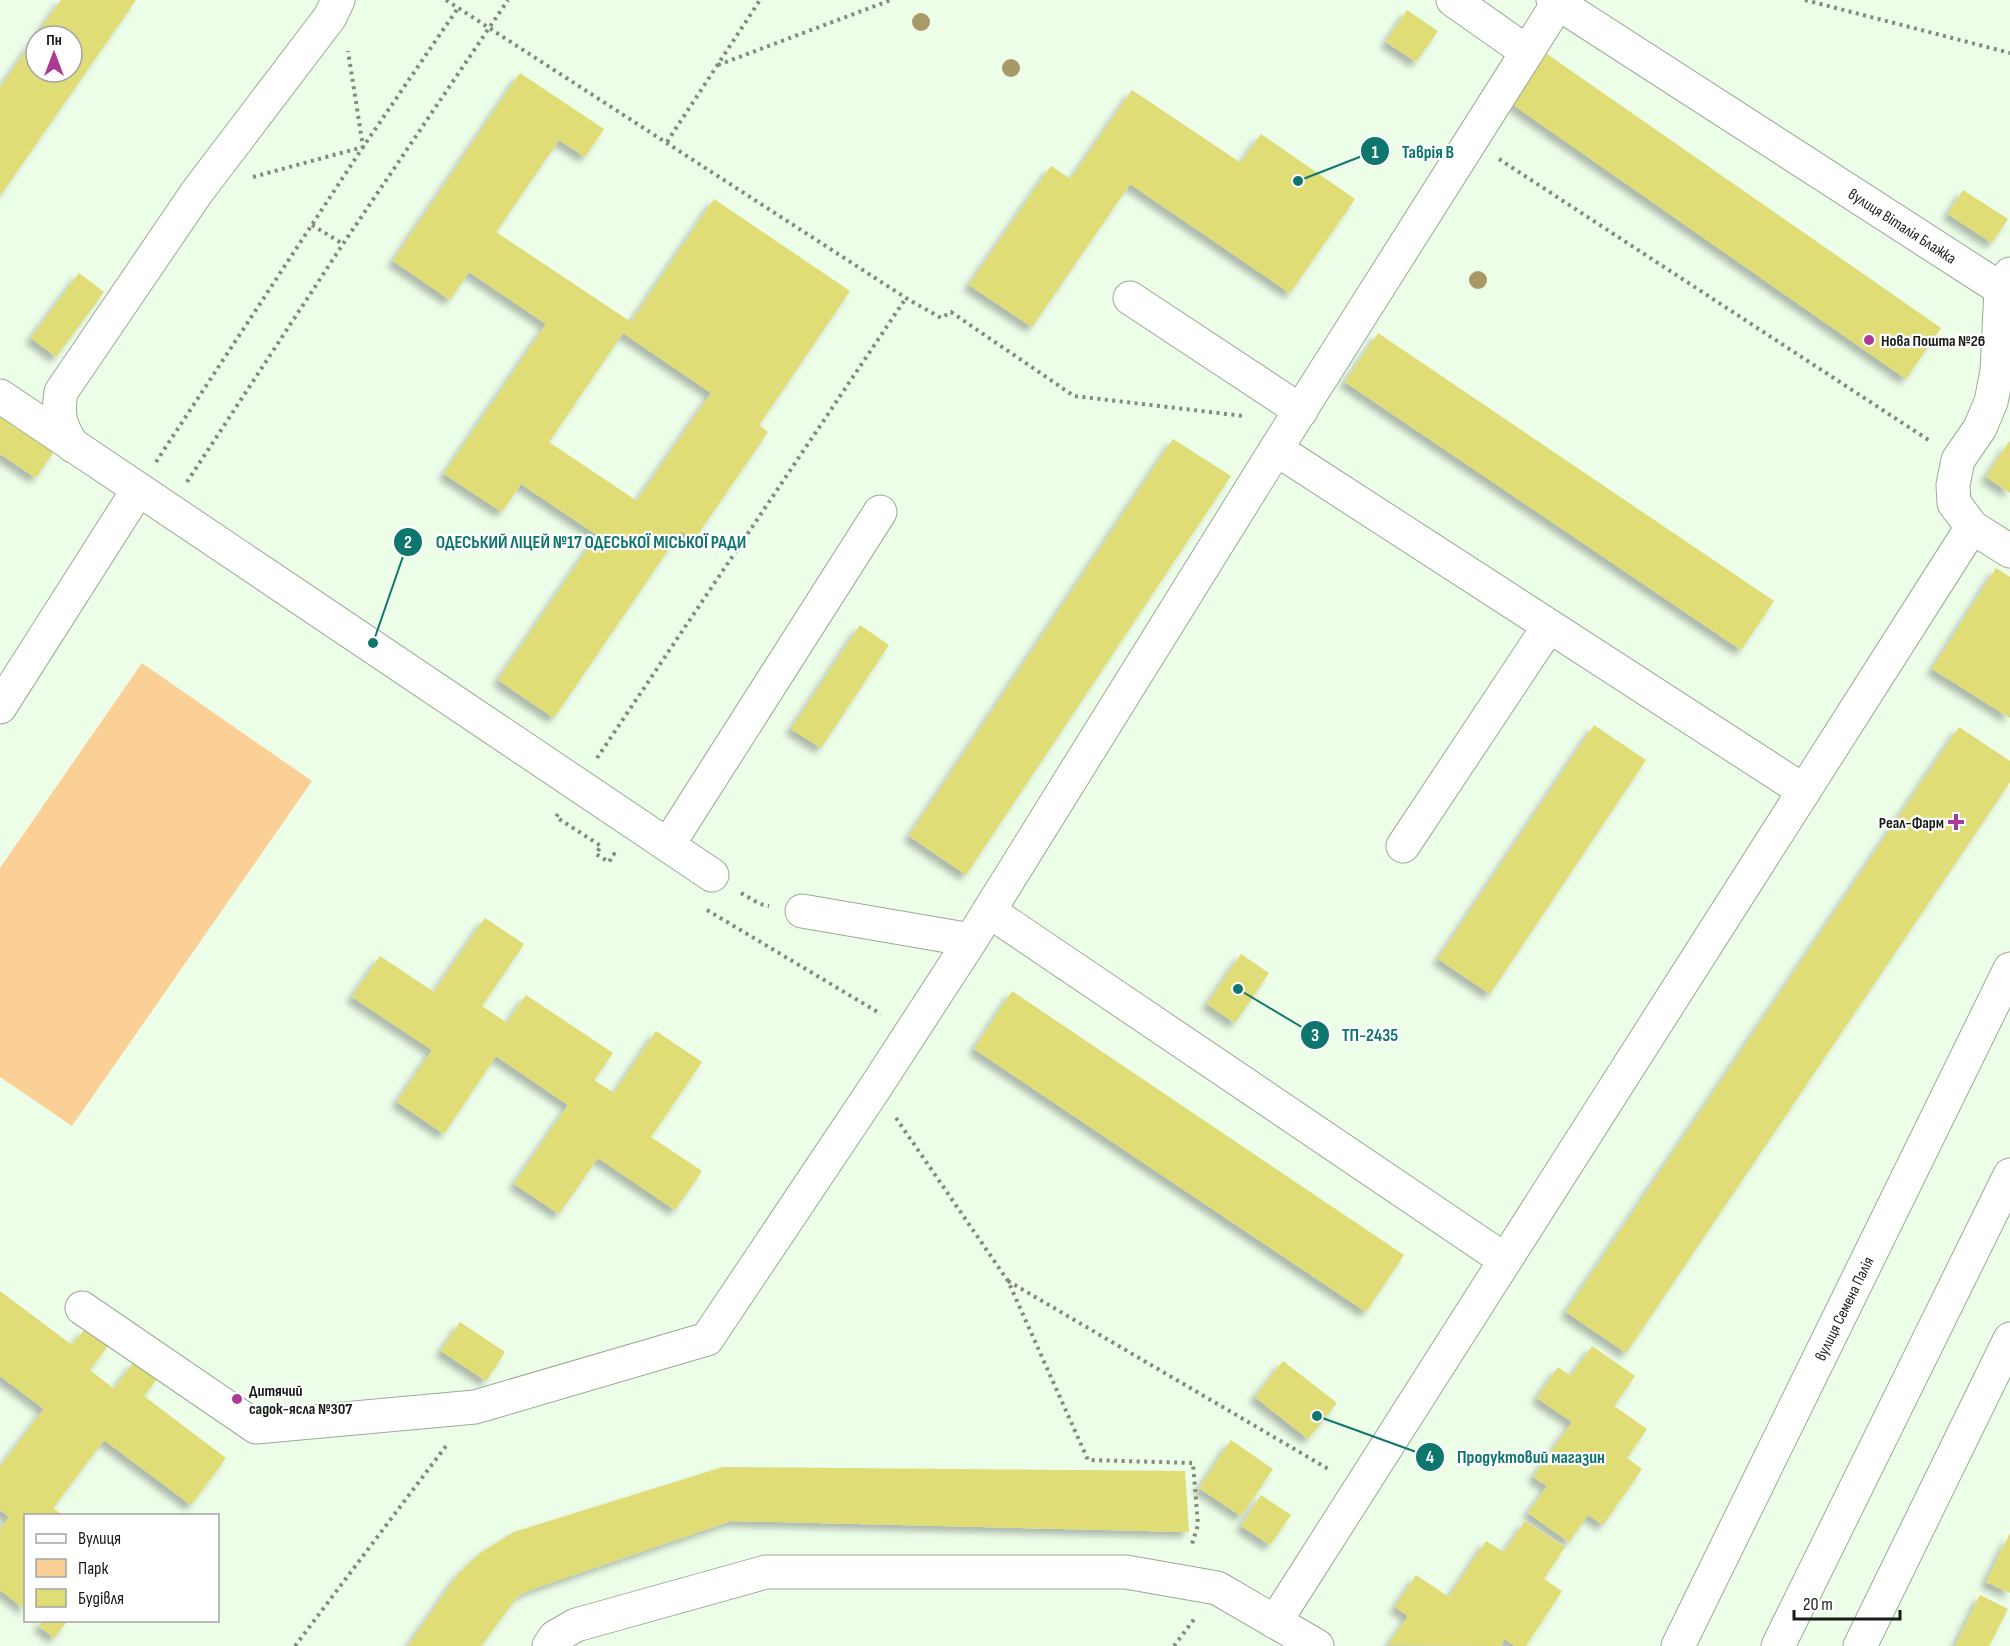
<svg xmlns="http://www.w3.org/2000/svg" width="2010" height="1646" viewBox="0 0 2010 1646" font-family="'Sofia Sans Condensed',sans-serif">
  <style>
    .green { fill: #fbd097 }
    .building { fill: #e0dc76; fill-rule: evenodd; filter: url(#shadow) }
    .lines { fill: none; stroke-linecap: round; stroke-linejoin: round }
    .minor-casing { stroke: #9baa97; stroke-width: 35 }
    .major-casing { stroke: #9baa97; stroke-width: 35 }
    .path { stroke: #818c7e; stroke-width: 4; stroke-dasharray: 3 4.5; stroke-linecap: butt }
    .minor { stroke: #fff; stroke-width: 33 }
    .major { stroke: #fff; stroke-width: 33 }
    .tree { fill: #a79968 }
    .poi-dot { fill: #ac3993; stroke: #fff; stroke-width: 2 }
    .labels { text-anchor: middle; stroke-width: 4.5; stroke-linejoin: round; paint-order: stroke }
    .street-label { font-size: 16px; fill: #171d16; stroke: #fff }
    .poi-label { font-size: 16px; font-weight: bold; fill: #171d16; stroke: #fff; text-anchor: start }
    .leader { fill: none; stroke: #0f766e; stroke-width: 2 }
    .callout-dot { fill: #0f766e; stroke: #fff; stroke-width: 2 }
    .mark-label { font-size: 18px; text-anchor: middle; font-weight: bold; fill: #fff }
    .callout-label { font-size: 18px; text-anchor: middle; font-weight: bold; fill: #0f766e; stroke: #fff; stroke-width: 4.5; stroke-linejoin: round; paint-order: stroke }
  </style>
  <defs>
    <filter id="shadow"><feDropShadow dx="-5.5" dy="5.5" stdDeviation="3" flood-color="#0004"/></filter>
  </defs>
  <rect width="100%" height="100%" fill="#ecfde8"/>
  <path class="green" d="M 142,663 L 312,781 L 72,1126 L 0,1077 L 0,868 Z"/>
  <g class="building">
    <path d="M 61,0 L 136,0 L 0,196 L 0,88 ZM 36,36 L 72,36 L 72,72 L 36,72 Z"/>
    <path d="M 1407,10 L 1438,31 L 1416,62 L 1386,42 Z"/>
    <path d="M 1547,54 L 1941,328 L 1906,379 L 1512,104 Z"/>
    <path d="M 520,73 L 604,129 L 585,157 L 559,140 L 496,232 L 631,322 L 714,199 L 850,291 L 759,425 L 768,432 L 694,540 L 681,531 L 554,718 L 498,680 L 597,535 L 521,484 L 502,512 L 444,474 L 546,324 L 469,272 L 450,300 L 393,261 ZM 623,333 L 711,393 L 637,501 L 549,442 Z"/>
    <path d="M 1132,90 L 1241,163 L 1261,134 L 1355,199 L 1290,293 L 1130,184 L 1032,327 L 969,285 L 1051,166 L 1071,179 Z"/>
    <path d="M 1963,190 L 2008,219 L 1992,243 L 1948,214 Z"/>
    <path d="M 79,273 L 104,292 L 56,357 L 31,338 Z"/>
    <path d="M 1378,333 L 1774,601 L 1741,650 L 1345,382 Z"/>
    <path d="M 0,412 L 56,448 L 36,478 L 0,454 Z"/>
    <path d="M 1173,439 L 1231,476 L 966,875 L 909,836 Z"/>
    <path d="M 2010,440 L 2010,493 L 1986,477 Z"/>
    <path d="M 1996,568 L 2010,577 L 2010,718 L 1932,669 Z"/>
    <path d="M 860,625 L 889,645 L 821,748 L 791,729 Z"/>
    <path d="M 1594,725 L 1646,760 L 1490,994 L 1438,959 Z"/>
    <path d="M 1959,727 L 2010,761 L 2010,782 L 1626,1353 L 1566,1312 Z"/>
    <path d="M 485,918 L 524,944 L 482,1006 L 507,1023 L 526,995 L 613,1053 L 594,1080 L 614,1093 L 656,1031 L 702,1062 L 651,1137 L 702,1171 L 675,1210 L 598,1158 L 559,1214 L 514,1184 L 568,1105 L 496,1056 L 444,1134 L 397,1102 L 432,1050 L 352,997 L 380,956 L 434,992 Z"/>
    <path d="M 1241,954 L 1269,973 L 1235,1023 L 1207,1004 Z"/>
    <path d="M 1012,991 L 1404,1255 L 1366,1312 L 974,1049 Z"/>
    <path d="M 0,1291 L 72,1345 L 85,1329 L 108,1346 L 90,1370 L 114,1389 L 135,1361 L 158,1378 L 144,1396 L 226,1458 L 191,1505 L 104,1440 L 53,1508 L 64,1516 L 26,1516 L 26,1610 L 0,1590 L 0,1529 L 9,1517 L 0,1510 L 0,1467 L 44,1409 L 0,1376 Z"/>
    <path d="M 460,1322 L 505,1352 L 486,1381 L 441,1351 Z"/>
    <path d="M 1592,1346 L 1635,1376 L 1614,1406 L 1647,1429 L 1627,1458 L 1642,1469 L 1603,1525 L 1588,1515 L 1569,1542 L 1528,1513 L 1547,1486 L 1533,1477 L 1572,1422 L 1537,1398 L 1558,1367 L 1571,1376 Z"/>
    <path d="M 1283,1361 L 1337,1403 L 1308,1439 L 1255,1397 Z"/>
    <path d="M 1231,1440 L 1273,1469 L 1241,1516 L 1199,1488 Z"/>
    <path d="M 723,1467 L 1185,1471 L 1189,1532 L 731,1521 L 533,1589 L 518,1596 L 481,1646 L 408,1646 L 459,1573 L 482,1552 L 514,1532 Z"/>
    <path d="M 1261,1495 L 1291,1515 L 1270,1545 L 1241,1526 Z"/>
    <path d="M 1525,1521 L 1565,1547 L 1544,1579 L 1562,1591 L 1526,1646 L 1515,1646 L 1505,1639 L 1500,1646 L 1388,1645 L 1408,1616 L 1395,1607 L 1416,1575 L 1449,1597 L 1486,1541 L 1504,1552 Z"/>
    <path d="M 2010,1533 L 2010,1593 L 1986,1582 Z"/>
    <path d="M 1980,1595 L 2008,1609 L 1989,1646 L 1955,1646 Z"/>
    <path d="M 40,1620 L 68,1620 L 54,1638 L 39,1626 L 42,1622 Z"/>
  </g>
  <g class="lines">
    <g class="minor-casing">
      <g id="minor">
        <path d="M 1453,0 L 1527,52"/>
        <path id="s1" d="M 1553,0 L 2001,289"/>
        <path d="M 2010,274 L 2001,289 L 1997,371 L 1991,402 L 1980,428 L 1958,460 L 1953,485 L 1954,503 L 1972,527 L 2010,551"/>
        <path d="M 1130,298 L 1301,411"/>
        <path d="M 0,396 L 712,875"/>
        <path d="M 73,446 C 60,426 57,416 61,392 L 197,192 L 330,17 L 338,0"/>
        <path d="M 1276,449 L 1804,791"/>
        <path d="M 0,707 L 138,490"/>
        <path d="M 668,845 L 880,512"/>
        <path d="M 1403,846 L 1549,626"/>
        <path d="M 802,911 L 971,940"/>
        <path d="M 989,911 L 1505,1260"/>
        <path d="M 82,1308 L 256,1427 L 475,1407 L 707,1339 L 875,1088 L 971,940 L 1276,449 L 1560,0"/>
        <path d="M 1275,1622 L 1972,527"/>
        <path d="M 549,1646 L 555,1637 L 576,1625 L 766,1572 L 1126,1572 L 1217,1588 L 1317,1646"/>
        <path id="s2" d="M 1678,1646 L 2010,969"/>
      </g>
    </g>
    <g class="major-casing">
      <g id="major">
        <path d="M 1778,1646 L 2010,1175"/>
        <path d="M 1860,1646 L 2010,1339"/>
      </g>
    </g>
    <g class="path">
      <path d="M 446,0 L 906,298 L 941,318 L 951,312 L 1074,396 L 1244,416"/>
      <path d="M 1805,0 L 2010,53"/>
      <path d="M 718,65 L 891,0"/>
      <path d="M 667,142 L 760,0"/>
      <path d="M 1499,159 L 1930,441"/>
      <path d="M 253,177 L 363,147 L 348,51"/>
      <path d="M 312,225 L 343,244"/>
      <path d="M 156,462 L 363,147 L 458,8"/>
      <path d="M 187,482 L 343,244 L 508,0"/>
      <path d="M 597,758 L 906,298"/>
      <path d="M 558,814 L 556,817 L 601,846 L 596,854 L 609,862 L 614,854 L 616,855"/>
      <path d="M 741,893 L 760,904 L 769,906"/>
      <path d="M 707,910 L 881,1014"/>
      <path d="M 896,1118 L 1008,1281 L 1088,1460 L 1193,1463 L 1198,1525 L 1191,1547"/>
      <path d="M 1008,1281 L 1330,1470"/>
      <path d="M 295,1646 L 446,1446"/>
      <path d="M 1174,1646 L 1195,1618"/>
    </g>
    <use href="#minor" class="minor"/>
    <use href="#major" class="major"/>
  </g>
  <g class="tree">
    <circle cx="921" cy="22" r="9"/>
    <circle cx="1011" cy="68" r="9"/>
    <circle cx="1478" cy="280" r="9"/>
  </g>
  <g class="poi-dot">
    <circle cx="1869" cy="340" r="6"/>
    <path d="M1953 813h6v6h6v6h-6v6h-6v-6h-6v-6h6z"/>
    <circle cx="237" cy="1399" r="6"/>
  </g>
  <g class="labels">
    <g class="street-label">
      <text dy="6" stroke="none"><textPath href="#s1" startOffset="416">вулиця Віталія Блажка</textPath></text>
      <text dy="6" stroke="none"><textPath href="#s2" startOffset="376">вулиця Семена Палія</textPath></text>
    </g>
    <g class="poi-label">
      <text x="1881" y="346">Нова Пошта №26</text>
      <text x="1944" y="828" text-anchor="end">Реал-Фарм</text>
      <text x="249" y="1396">Дитячий<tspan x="249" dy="18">садок-ясла №307</tspan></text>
    </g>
  </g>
  <path class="leader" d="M1298 181L1375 151M373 643L408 542M1238 989L1315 1035M1317 1416L1430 1457"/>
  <g class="callout-dot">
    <circle cx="1298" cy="181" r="6"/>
    <circle cx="373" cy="643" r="6"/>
    <circle cx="1238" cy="989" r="6"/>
    <circle cx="1317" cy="1416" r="6"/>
    <circle cx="1375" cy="151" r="15"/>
    <circle cx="408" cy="542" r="15"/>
    <circle cx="1315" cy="1035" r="15"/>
    <circle cx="1430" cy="1457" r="15"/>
  </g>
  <g class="mark-label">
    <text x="1375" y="158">1</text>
    <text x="408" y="548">2</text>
    <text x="1315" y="1041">3</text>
    <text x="1430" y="1463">4</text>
  </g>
  <g class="callout-label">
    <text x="1428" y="158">Таврія В</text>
    <text x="591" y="548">ОДЕСЬКИЙ ЛІЦЕЙ №17 ОДЕСЬКОЇ МІСЬКОЇ РАДИ</text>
    <text x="1370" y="1041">ТП-2435</text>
    <text x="1531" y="1463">Продуктовий магазин</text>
  </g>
  <rect x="24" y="1514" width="195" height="108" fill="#ffffff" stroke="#a2a5a2" stroke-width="1.5"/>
  <rect x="36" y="1534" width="30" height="9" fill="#ffffff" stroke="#a2a5a2" stroke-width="1.5"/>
  <text x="78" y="1544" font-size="18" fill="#171d16">Вулиця</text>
  <rect x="36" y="1559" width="30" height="18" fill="#fbd097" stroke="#a2a5a2" stroke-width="1.5"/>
  <text x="78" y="1574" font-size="18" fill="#171d16">Парк</text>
  <rect x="36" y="1589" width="30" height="18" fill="#e0dc76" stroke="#a2a5a2" stroke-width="1.5"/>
  <text x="78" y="1604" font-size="18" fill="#171d16">Будівля</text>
  <g transform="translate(54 54)"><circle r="28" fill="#ffffff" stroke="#a2a5a2" stroke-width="1.5"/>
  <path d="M0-4.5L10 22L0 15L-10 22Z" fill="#ac3993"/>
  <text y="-9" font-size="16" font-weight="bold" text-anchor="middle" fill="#171d16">Пн</text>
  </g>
  <path d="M1794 1610v9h106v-9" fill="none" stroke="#171d16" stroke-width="3"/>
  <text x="1803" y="1610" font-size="18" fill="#171d16" stroke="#ffffff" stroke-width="4.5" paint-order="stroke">20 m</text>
</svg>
